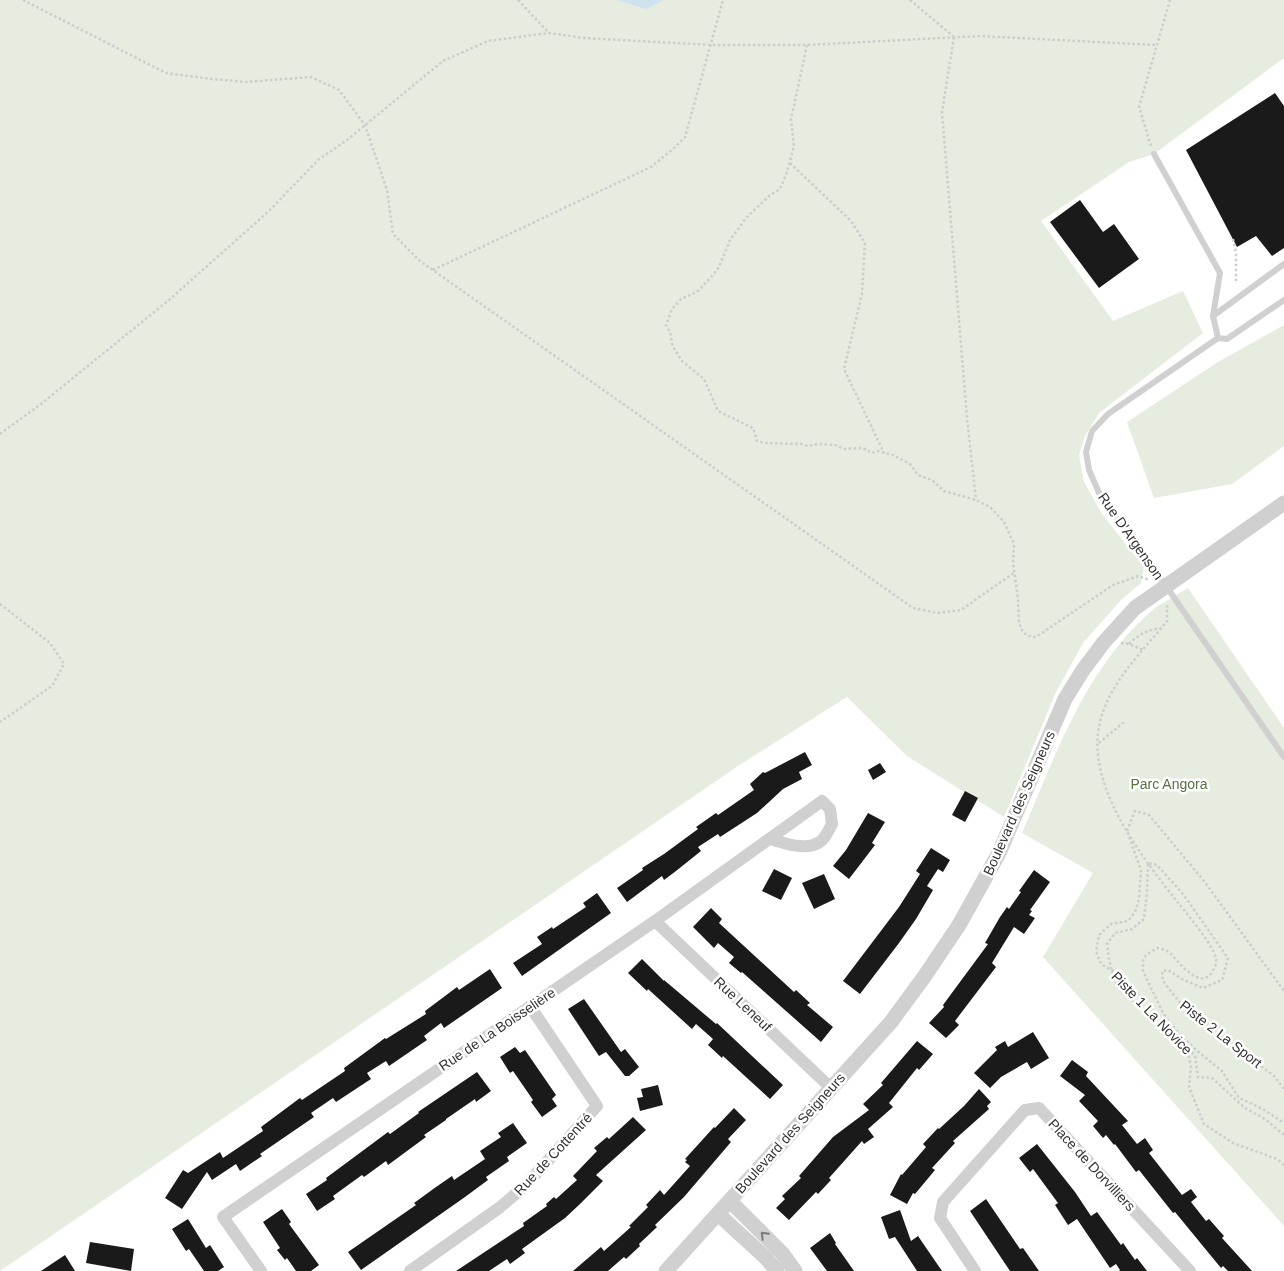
<svg xmlns="http://www.w3.org/2000/svg" width="1284" height="1271" viewBox="0 0 1284 1271" font-family="Helvetica,sans-serif">
  <style>
    .green { fill: #e6ecdf }
    .water { fill: #cfe2ee }
    .building { fill: #1a1a1a }
    .lines { fill: none; stroke-linecap: round; stroke-linejoin: round }
    .path { stroke: #cdcdcd; stroke-width: 2.5; stroke-dasharray: 2.5 2.5; stroke-linecap: butt }
    .service { stroke: #d0d0d0; stroke-width: 6 }
    .minor { stroke: #d0d0d0; stroke-width: 12 }
    .tertiary { stroke: #d0d0d0; stroke-width: 15 }
    .oneway { stroke: #7a7a7a }
    .labels { text-anchor: middle; stroke-width: 5; stroke-linejoin: round; paint-order: stroke }
    .street-label { font-size: 14px; fill: #333; stroke: #fff }
    .park-label { font-size: 14px; fill: #56703f; stroke: #fff }
  </style>
  <rect width="100%" height="100%" fill="#fff"/>
  <g class="green">
    <path d="M 0,0 L 1284,0 L 1284,58 L 1154,154 L 1129,162 L 1041,221 L 1113,321 L 1183,291 L 1203,333 L 1099,413 L 1085,436 L 1079,455 L 1084,482 L 1102,514 L 1144,567 L 1141,583 L 1121,600 L 1083,643 L 1056,692 L 1004,817 L 907,756 L 847,697 L 738,766 L 0,1271 Z"/>
    <path d="M 1284,325 L 1284,446 L 1232,484 L 1154,498 L 1127,422 L 1218,362 Z"/>
    <path d="M 1188,588 L 1284,728 L 1284,1226 L 1043,957 L 1093,873 L 1022,833 C 1057,752 1086,666 1155,608 C 1165,601 1177,595 1188,588 Z"/>
  </g>
  <path class="water" d="M 617,0 L 664,0 L 646,9 Z"/>
  <g class="building">
    <path d="M 1275,93 L 1284,106 L 1284,248 L 1272,256 L 1256,236 L 1237,247 L 1186,150 Z"/>
    <path d="M 1080,200 L 1103,232 L 1114,224 L 1139,259 L 1099,288 L 1050,222 Z"/>
    <path d="M 805,752 L 812,765 L 799,772 L 802,779 L 783,789 L 757,813 L 737,826 L 720,837 L 718,834 L 698,847 L 701,851 L 676,871 L 664,880 L 662,876 L 627,902 L 617,888 L 643,870 L 642,868 L 664,854 L 698,829 L 696,827 L 716,813 L 718,815 L 754,790 L 750,784 L 763,772 L 765,773 Z"/>
    <path d="M 880,763 L 886,772 L 873,780 L 868,770 Z"/>
    <path d="M 965,791 L 978,798 L 965,822 L 952,815 Z"/>
    <path d="M 868,813 L 885,822 L 872,843 L 875,845 L 849,879 L 833,866 L 846,850 Z"/>
    <path d="M 931,848 L 950,860 L 943,872 L 938,869 L 927,886 L 933,890 L 916,919 L 899,943 L 860,994 L 843,981 L 899,907 L 920,874 L 916,871 Z"/>
    <path d="M 774,869 L 792,878 L 781,900 L 762,891 Z"/>
    <path d="M 1034,870 L 1050,882 L 1030,910 L 1032,911 L 1029,915 L 1035,918 L 1024,934 L 1014,927 L 992,963 L 996,967 L 955,1021 L 959,1025 L 946,1038 L 929,1023 L 944,1007 L 943,1005 L 988,944 L 985,943 L 1000,917 L 1007,907 L 1009,909 L 1021,892 L 1019,891 Z"/>
    <path d="M 824,874 L 835,899 L 814,909 L 802,883 Z"/>
    <path d="M 597,893 L 611,913 L 522,976 L 513,963 L 542,944 L 537,937 L 552,927 L 553,929 L 586,907 L 583,903 Z"/>
    <path d="M 711,908 L 722,919 L 719,923 L 794,992 L 796,990 L 810,1003 L 807,1005 L 833,1027 L 821,1042 L 742,972 L 741,973 L 729,963 L 734,957 L 718,943 L 714,948 L 693,927 Z"/>
    <path d="M 642,959 L 664,981 L 664,980 L 716,1024 L 717,1023 L 783,1085 L 770,1099 L 723,1056 L 722,1058 L 708,1045 L 713,1039 L 696,1024 L 692,1029 L 648,989 L 647,991 L 628,973 Z"/>
    <path d="M 490,969 L 502,988 L 444,1028 L 441,1023 L 424,1036 L 427,1040 L 389,1066 L 386,1061 L 367,1073 L 371,1079 L 336,1102 L 333,1098 L 311,1113 L 314,1117 L 260,1154 L 262,1156 L 240,1171 L 236,1164 L 212,1180 L 207,1172 L 182,1209 L 165,1198 L 183,1170 L 188,1173 L 220,1152 L 223,1158 L 263,1131 L 261,1127 L 300,1098 L 302,1100 L 345,1071 L 344,1068 L 385,1038 L 386,1039 L 426,1014 L 425,1011 L 457,987 L 459,990 Z"/>
    <path d="M 584,999 L 621,1052 L 625,1049 L 639,1067 L 629,1076 L 625,1076 L 606,1052 L 599,1056 L 568,1009 Z"/>
    <path d="M 1033,1032 L 1049,1058 L 1031,1069 L 1027,1062 L 1001,1077 L 990,1088 L 974,1073 L 997,1050 L 995,1047 L 1005,1041 L 1008,1047 Z"/>
    <path d="M 917,1041 L 933,1054 L 919,1070 L 917,1068 L 889,1103 L 893,1107 L 868,1129 L 874,1137 L 864,1144 L 862,1141 L 829,1178 L 831,1180 L 818,1194 L 816,1192 L 789,1220 L 776,1208 L 785,1199 L 782,1196 L 801,1178 L 799,1176 L 833,1137 L 869,1110 L 863,1104 L 883,1085 L 881,1083 Z"/>
    <path d="M 515,1047 L 520,1053 L 525,1050 L 556,1095 L 552,1099 L 557,1106 L 542,1117 L 531,1102 L 533,1100 L 513,1071 L 510,1073 L 500,1057 Z"/>
    <path d="M 1072,1060 L 1088,1072 L 1086,1076 L 1128,1121 L 1122,1125 L 1137,1144 L 1145,1138 L 1153,1150 L 1149,1153 L 1182,1195 L 1191,1189 L 1197,1197 L 1191,1202 L 1206,1221 L 1209,1219 L 1224,1236 L 1222,1238 L 1252,1271 L 1228,1271 L 1223,1266 L 1221,1268 L 1175,1212 L 1173,1213 L 1139,1170 L 1136,1172 L 1115,1144 L 1114,1145 L 1106,1135 L 1103,1138 L 1093,1126 L 1098,1121 L 1079,1101 L 1085,1095 L 1060,1076 Z"/>
    <path d="M 477,1072 L 491,1091 L 476,1102 L 475,1099 L 446,1119 L 446,1120 L 424,1135 L 426,1137 L 388,1165 L 386,1161 L 364,1177 L 362,1175 L 333,1196 L 335,1199 L 317,1211 L 306,1194 L 327,1180 L 326,1178 L 388,1132 L 390,1134 L 419,1113 L 418,1112 Z"/>
    <path d="M 658,1085 L 663,1105 L 640,1111 L 637,1098 L 643,1097 L 641,1089 Z"/>
    <path d="M 979,1089 L 991,1102 L 987,1106 L 989,1109 L 953,1141 L 955,1143 L 932,1168 L 935,1170 L 915,1194 L 913,1193 L 907,1204 L 890,1195 L 901,1174 L 902,1175 L 926,1147 L 923,1144 L 938,1128 L 939,1129 L 964,1106 Z"/>
    <path d="M 734,1108 L 746,1120 L 728,1139 L 731,1142 L 684,1197 L 655,1225 L 657,1227 L 639,1244 L 640,1246 L 626,1259 L 624,1257 L 608,1271 L 573,1271 L 601,1247 L 604,1251 L 631,1227 L 629,1226 L 648,1207 L 646,1205 L 660,1190 L 664,1195 L 690,1166 L 685,1162 L 687,1160 L 685,1159 L 714,1127 L 715,1128 Z"/>
    <path d="M 633,1117 L 646,1130 L 596,1175 L 603,1181 L 580,1204 L 565,1218 L 522,1249 L 525,1253 L 510,1264 L 507,1259 L 489,1271 L 456,1271 L 524,1226 L 523,1223 L 547,1206 L 546,1204 L 554,1197 L 556,1199 L 577,1180 L 573,1176 L 597,1151 L 594,1148 L 607,1137 L 609,1139 Z"/>
    <path d="M 513,1123 L 527,1143 L 507,1157 L 509,1161 L 486,1177 L 488,1180 L 465,1197 L 361,1270 L 348,1252 L 416,1205 L 414,1203 L 436,1187 L 452,1176 L 454,1180 L 485,1159 L 480,1151 L 501,1137 L 498,1133 Z"/>
    <path d="M 1037,1144 L 1075,1192 L 1091,1216 L 1097,1212 L 1121,1245 L 1123,1243 L 1135,1260 L 1137,1258 L 1147,1271 L 1119,1271 L 1120,1270 L 1116,1264 L 1110,1268 L 1077,1219 L 1068,1225 L 1055,1205 L 1058,1203 L 1033,1169 L 1030,1172 L 1019,1158 Z"/>
    <path d="M 986,1199 L 1020,1249 L 1023,1248 L 1039,1271 L 1010,1271 L 970,1211 Z"/>
    <path d="M 282,1209 L 291,1222 L 289,1224 L 319,1265 L 311,1271 L 296,1271 L 287,1258 L 285,1260 L 277,1250 L 280,1248 L 263,1222 Z"/>
    <path d="M 900,1210 L 911,1241 L 918,1236 L 942,1271 L 917,1271 L 895,1237 L 889,1239 L 881,1217 Z"/>
    <path d="M 188,1219 L 206,1248 L 210,1245 L 224,1267 L 218,1271 L 204,1271 L 189,1249 L 186,1251 L 172,1229 Z"/>
    <path d="M 830,1233 L 836,1243 L 835,1244 L 854,1271 L 827,1271 L 810,1248 Z"/>
    <path d="M 90,1242 L 134,1249 L 131,1271 L 86,1263 Z"/>
    <path d="M 65,1255 L 75,1271 L 41,1271 Z"/>
  </g>
  <g class="lines">
    <g class="path">
      <path d="M 23,0 L 166,73 L 212,79 L 246,82 L 311,77 L 339,90 L 365,125 L 387,190 L 393,234 L 420,261 L 913,608 L 937,613 L 961,610 L 1015,572"/>
      <path d="M 518,0 L 549,33"/>
      <path d="M 910,0 L 953,36"/>
      <path d="M 954,37 L 942,112 L 967,418 L 976,500"/>
      <path d="M 807,45 L 791,119 L 794,146 L 786,175 L 780,189 L 769,196 L 746,218 L 730,240 L 719,267 L 713,275 L 697,292 L 681,299 L 672,309 L 666,325 L 670,332 L 672,344 L 675,350 L 682,361 L 704,379 L 718,411 L 753,428 L 757,441 L 765,443 L 801,444 L 808,446 L 818,444 L 836,445 L 844,449 L 863,448 L 872,453 L 877,451 L 893,455 L 910,464 L 918,475 L 932,480 L 944,491 L 976,500 L 990,507 L 1004,522 L 1014,544 L 1013,562 L 1018,599 L 1019,623 L 1023,632 L 1028,636 L 1036,637 L 1113,585 L 1138,576 L 1150,580"/>
      <path d="M 1151,146 L 1139,107 L 1170,0"/>
      <path d="M 790,163 L 851,221 L 865,243 L 862,294 L 844,369 L 884,453"/>
      <path d="M 1233,239 L 1236,253 L 1236,281"/>
      <path d="M 433,270 L 651,167 L 673,149 L 685,137 L 723,0"/>
      <path d="M 0,434 L 41,404 L 169,300 L 269,211 L 318,160 L 347,140 L 443,61 L 488,41 L 549,33 L 584,38 L 712,45 L 807,45 L 980,36 L 1156,45"/>
      <path d="M 0,604 L 50,643 L 64,664 L 52,686 L 0,722"/>
      <path d="M 1167,605 L 1167,621 C 1143,651 1112,680 1101,718 C 1082,782 1142,857 1179,904 C 1189,916 1212,944 1216,958 C 1217,963 1215,968 1212,972 C 1200,991 1179,962 1171,954 C 1167,950 1162,949 1157,948 L 1146,955 L 1143,961 L 1143,971 L 1163,1013 L 1174,1028 L 1196,1050 L 1222,1071 L 1239,1098 L 1263,1109 L 1284,1123"/>
      <path d="M 1121,643 L 1129,644 L 1143,650"/>
      <path d="M 1129,644 C 1139,634 1148,630 1161,628"/>
      <path d="M 1099,743 L 1124,722"/>
      <path d="M 1127,831 L 1135,811 L 1149,815 L 1204,881 L 1284,991"/>
      <path d="M 1129,837 L 1141,870 L 1139,899 L 1135,912 L 1128,921 L 1111,924 L 1099,935 L 1096,951 L 1101,964 L 1118,974 L 1130,986 L 1195,1056 L 1198,1077 L 1212,1078 L 1245,1108 L 1265,1119 L 1284,1135"/>
      <path d="M 1284,1089 L 1274,1076 L 1181,1004 L 1163,981 L 1162,971 L 1168,970 L 1182,979 L 1203,988 L 1222,980 L 1228,958 L 1183,894 L 1157,865 L 1148,863 L 1147,892 L 1144,919 L 1132,929 L 1115,933 L 1107,944 L 1109,959 L 1114,979 L 1122,992 L 1162,1025 L 1182,1046 L 1189,1057 L 1191,1067 L 1189,1087 L 1204,1124 L 1233,1143 L 1277,1159 L 1284,1165"/>
    </g>
    <g class="service">
      <path d="M 1154,154 L 1220,273 L 1213,316 L 1218,338 L 1108,414 L 1092,431 L 1086,452 L 1089,470 L 1100,495 L 1166,586 L 1284,757"/>
      <path d="M 1213,316 L 1284,264"/>
      <path d="M 1218,338 L 1227,339 L 1284,300"/>
    </g>
    <g class="minor">
      <path d="M 655,921 L 831,1088"/>
      <path d="M 261,1271 L 223,1217 L 655,921 L 822,801 L 830,809 L 832,824 C 829,829 826,837 821,841 C 807,852 785,843 770,839"/>
      <path d="M 410,1271 L 499,1208 L 524,1187 L 597,1106 L 530,1006"/>
      <path d="M 975,1271 L 940,1218 L 943,1202 L 1025,1110 L 1039,1108 L 1190,1271"/>
    </g>
    <g class="tertiary">
      <path d="M 730,1201 L 782,1253 L 795,1271"/>
      <path d="M 718,1214 L 766,1258 L 777,1271"/>
      <path d="M 666,1271 L 891,1022 L 924,977 L 959,925 L 999,853 L 1065,699 L 1083,670 L 1104,642 L 1135,608 L 1284,503"/>
    </g>
  </g>
  <defs><path id="oneway-chevron" d="M-2-3.5L2.5 0L-2 3.5" fill="none" stroke-width="1.6" stroke-linecap="round" stroke-linejoin="round" transform="scale(1.25)"/></defs>
  <use class="oneway" href="#oneway-chevron" transform="translate(764 1235) rotate(-135)"/>
  <g class="labels">
    <g class="street-label">
      <text transform="translate(1131 536) rotate(55)" y="5">Rue D'Argenson</text>
      <text transform="translate(1019 803) rotate(-66)" y="5">Boulevard des Seigneurs</text>
      <text transform="translate(743 1004) rotate(43)" y="5">Rue Leneuf</text>
      <text transform="translate(1152 1013) rotate(46)" y="5">Piste 1 La Novice</text>
      <text transform="translate(497 1029) rotate(-34)" y="5">Rue de La Boisselière</text>
      <text transform="translate(1221 1034) rotate(38)" y="5">Piste 2 La Sport</text>
      <text transform="translate(790 1133) rotate(-48)" y="5">Boulevard des Seigneurs</text>
      <text transform="translate(553 1154) rotate(-47)" y="5">Rue de Cottentré</text>
      <text transform="translate(1092 1165) rotate(47)" y="5">Place de Dorvilliers</text>
    </g>
    <g class="park-label">
      <text x="1169" y="789">Parc Angora</text>
    </g>
  </g>
</svg>
